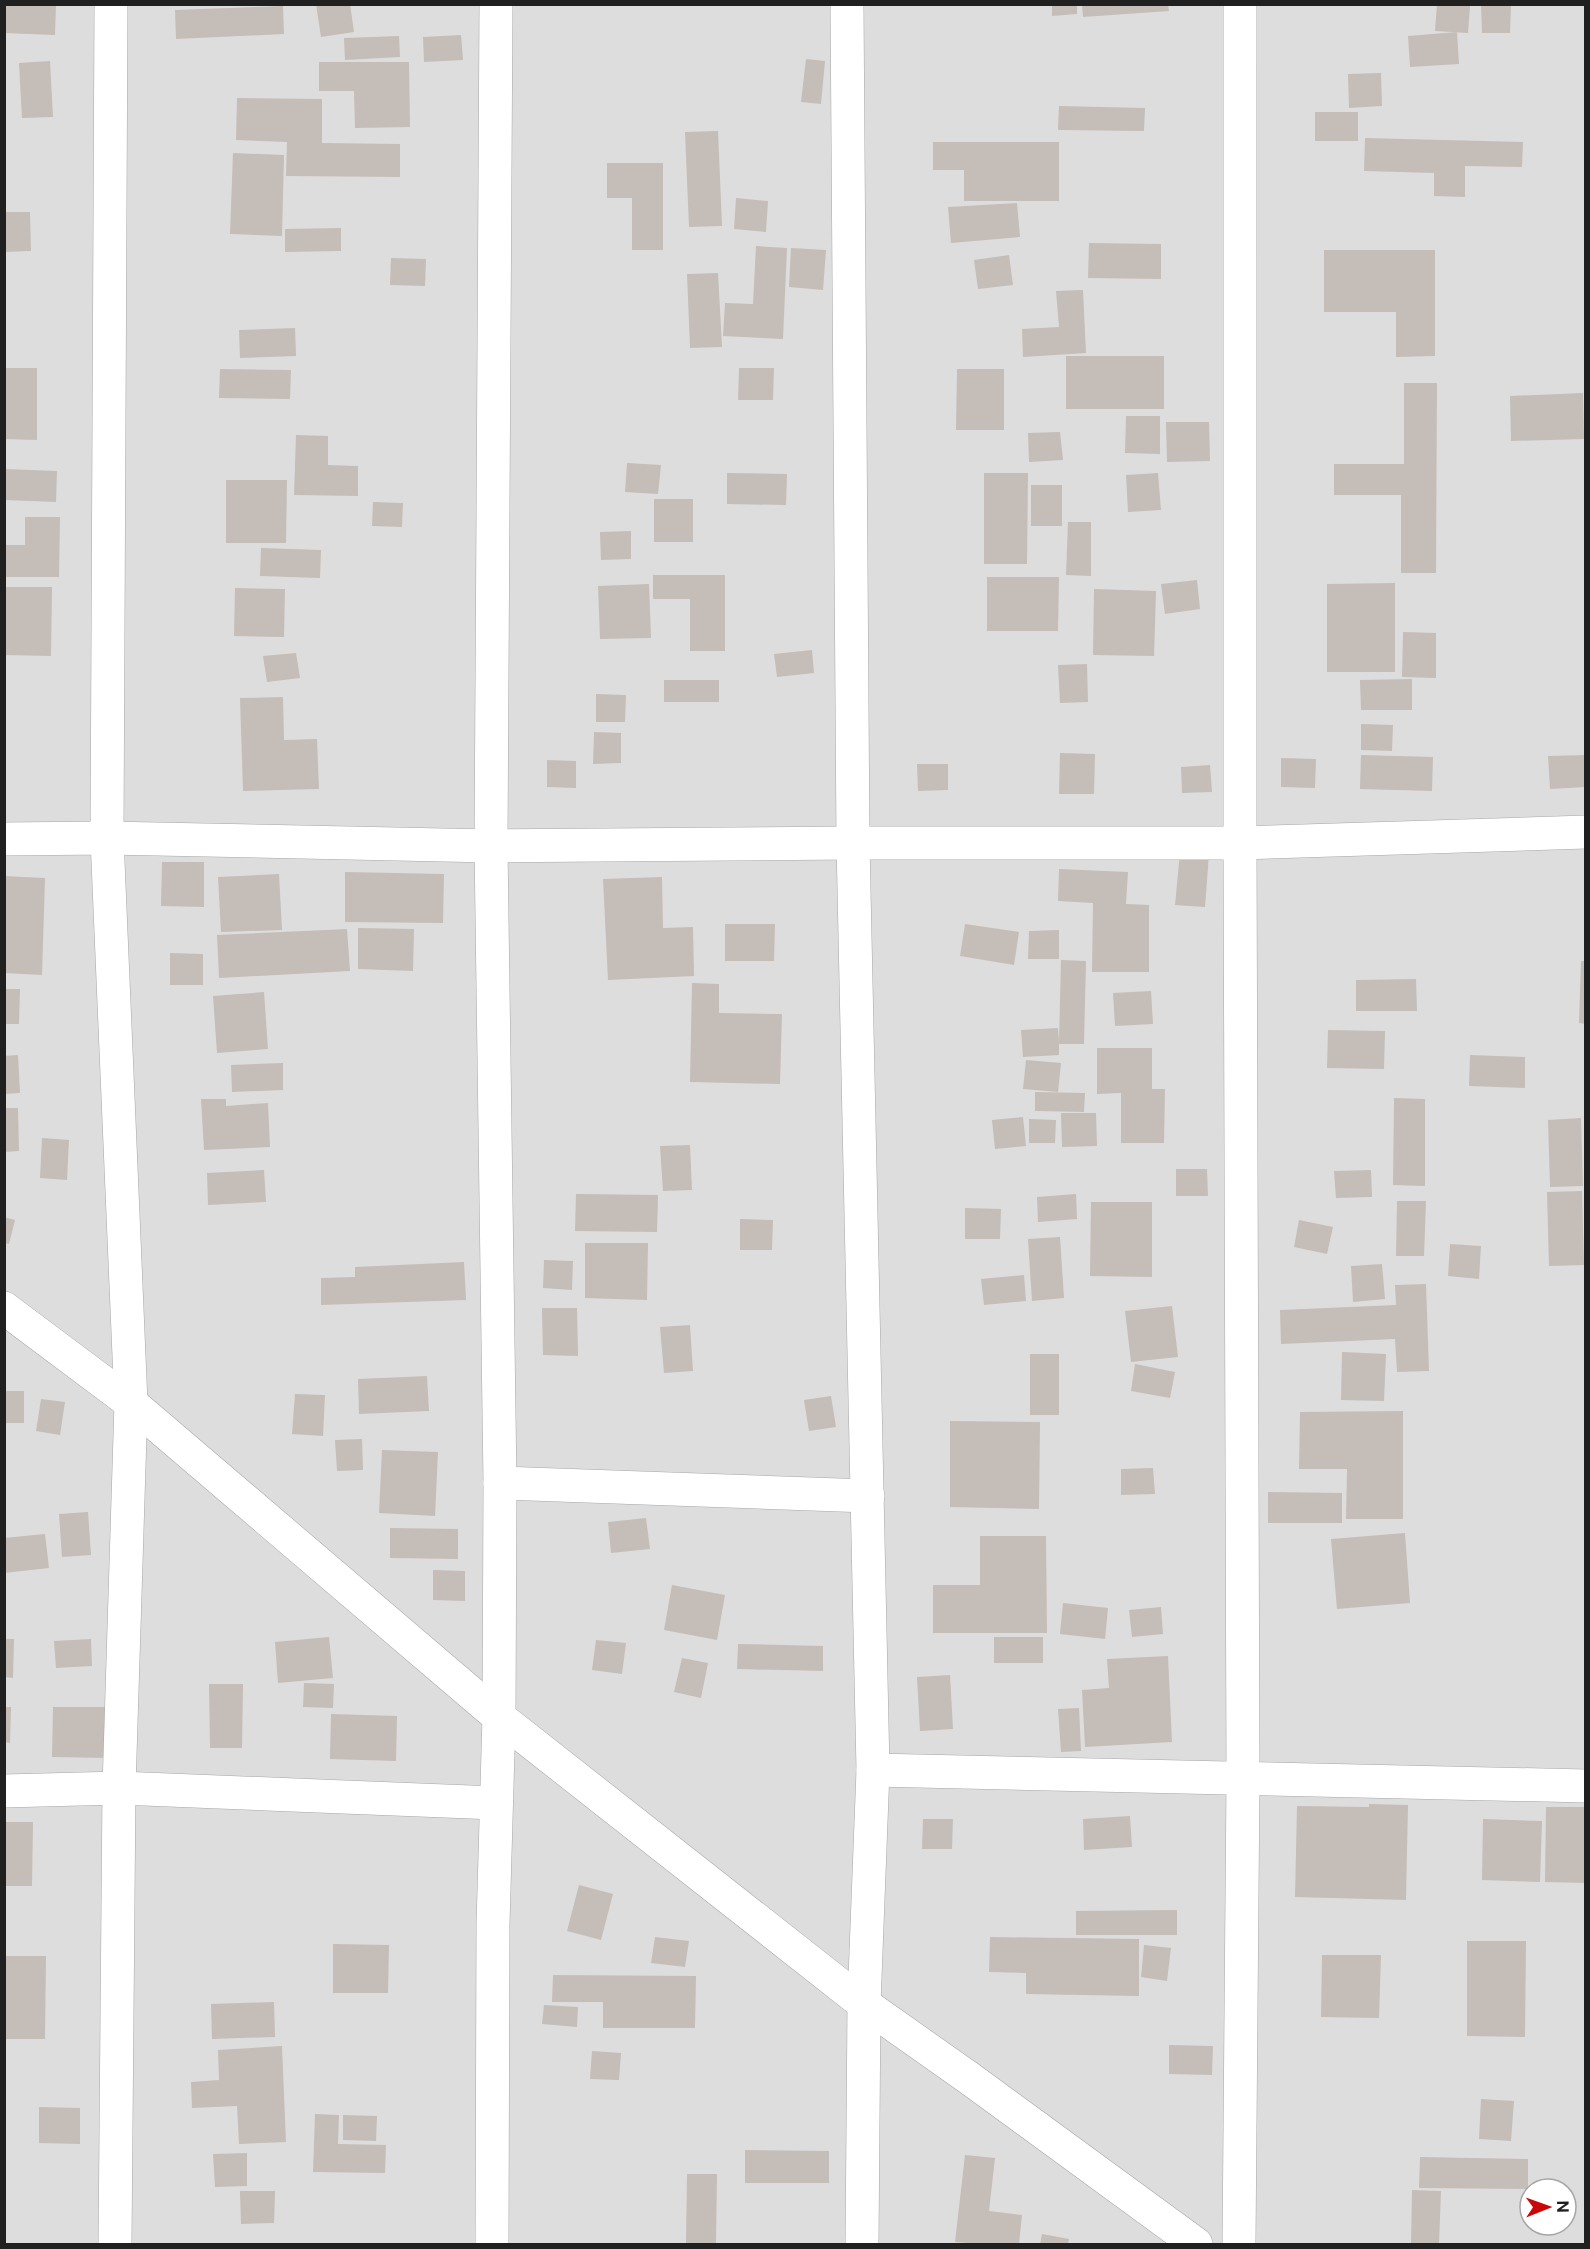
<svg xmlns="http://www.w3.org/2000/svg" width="1590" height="2249" viewBox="0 0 1590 2249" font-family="'Public Sans',sans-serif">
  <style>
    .residential { fill: #dedddd; fill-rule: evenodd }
    .building { fill: #c5bdb7 }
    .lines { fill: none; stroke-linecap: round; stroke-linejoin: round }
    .minor-casing { stroke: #a7a7a7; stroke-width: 34 }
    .minor { stroke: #fff; stroke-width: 33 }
  </style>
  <rect width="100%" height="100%" fill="#f0ede7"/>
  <path class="residential" d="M 5,5 L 1585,5 L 1585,2244 L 5,2244 ZM 1530,2189 L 1566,2189 L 1566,2225 L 1530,2225 Z"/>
  <g class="building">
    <path d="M 4,4 L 56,4 L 55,35 L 4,33 Z"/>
    <path d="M 316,4 L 350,4 L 354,32 L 321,37 Z"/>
    <path d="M 1052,4 L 1077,4 L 1077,14 L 1052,16 Z"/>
    <path d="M 1082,4 L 1168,4 L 1169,11 L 1083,17 Z"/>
    <path d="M 1437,4 L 1470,6 L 1468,33 L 1435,31 Z"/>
    <path d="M 1481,5 L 1511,5 L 1510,33 L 1482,33 Z"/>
    <path d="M 283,6 L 284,34 L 176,39 L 175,10 Z"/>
    <path d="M 1457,32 L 1459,64 L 1410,67 L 1408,36 Z"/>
    <path d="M 461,35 L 463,60 L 424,62 L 423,37 Z"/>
    <path d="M 399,36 L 400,57 L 345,60 L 344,38 Z"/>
    <path d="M 806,59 L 825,61 L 821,104 L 801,102 Z"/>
    <path d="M 50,61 L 53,117 L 22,118 L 19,63 Z"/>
    <path d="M 319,62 L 409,62 L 410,127 L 355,128 L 354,91 L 319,91 Z"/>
    <path d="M 1381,73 L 1382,106 L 1349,108 L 1348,74 Z"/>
    <path d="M 237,98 L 322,99 L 322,143 L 400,144 L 400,177 L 286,176 L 287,142 L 236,140 Z"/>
    <path d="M 1059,106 L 1145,108 L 1144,131 L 1058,130 Z"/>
    <rect x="1315" y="112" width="43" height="29"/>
    <path d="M 718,131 L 722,226 L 689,227 L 685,132 Z"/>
    <path d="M 1365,138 L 1523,142 L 1522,167 L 1465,166 L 1465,197 L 1434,196 L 1434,173 L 1364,171 Z"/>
    <path d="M 933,142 L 1059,142 L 1059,201 L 964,201 L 964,170 L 933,170 Z"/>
    <path d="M 233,153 L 284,155 L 282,236 L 230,234 Z"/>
    <path d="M 607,163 L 663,163 L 663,250 L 632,250 L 632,198 L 607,198 Z"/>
    <path d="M 736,198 L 768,201 L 766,232 L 734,229 Z"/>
    <path d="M 1017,203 L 1020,237 L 951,243 L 948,207 Z"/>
    <path d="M 5,212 L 30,212 L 31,251 L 5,252 Z"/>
    <path d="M 341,228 L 341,251 L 285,252 L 285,229 Z"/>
    <path d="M 1089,243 L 1161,244 L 1161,279 L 1088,278 Z"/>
    <path d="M 756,246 L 787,248 L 783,339 L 723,336 L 725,303 L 753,304 Z"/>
    <path d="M 791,248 L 826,250 L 823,290 L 789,287 Z"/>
    <path d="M 1324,250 L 1435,250 L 1435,356 L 1396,357 L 1396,312 L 1324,312 Z"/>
    <path d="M 1009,255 L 1013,285 L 978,289 L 974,260 Z"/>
    <path d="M 391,258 L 426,259 L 425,286 L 390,285 Z"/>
    <path d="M 718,273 L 722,347 L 690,348 L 687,274 Z"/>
    <path d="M 1083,290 L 1086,353 L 1023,357 L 1022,329 L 1059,327 L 1056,291 Z"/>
    <path d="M 295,328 L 296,356 L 240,358 L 239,330 Z"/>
    <rect x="1066" y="356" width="98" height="53"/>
    <path d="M 4,368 L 37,368 L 37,440 L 4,439 Z"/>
    <path d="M 739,368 L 774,368 L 773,400 L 738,400 Z"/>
    <path d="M 220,369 L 291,370 L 290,399 L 219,398 Z"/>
    <path d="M 957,369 L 1004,369 L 1004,430 L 956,430 Z"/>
    <path d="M 1404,383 L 1437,383 L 1436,573 L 1401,573 L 1401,495 L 1334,495 L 1334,464 L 1404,464 Z"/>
    <path d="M 1583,393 L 1584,439 L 1511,441 L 1510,396 Z"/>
    <path d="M 1126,416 L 1160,416 L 1160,454 L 1125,453 Z"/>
    <path d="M 1166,422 L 1209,422 L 1210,461 L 1167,462 Z"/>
    <path d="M 1060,432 L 1063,460 L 1029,462 L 1028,433 Z"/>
    <path d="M 296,435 L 328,436 L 328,465 L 358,466 L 358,496 L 294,495 Z"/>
    <path d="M 627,463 L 661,465 L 658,494 L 625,492 Z"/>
    <path d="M 4,469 L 57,471 L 56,502 L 4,500 Z"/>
    <path d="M 727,473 L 787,474 L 786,505 L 727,504 Z"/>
    <path d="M 984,473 L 1028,473 L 1027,564 L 984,564 Z"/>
    <path d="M 1158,473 L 1161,510 L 1128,512 L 1126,475 Z"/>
    <path d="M 226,480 L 287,480 L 286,543 L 226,543 Z"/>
    <rect x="1031" y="485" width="31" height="41"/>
    <rect x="654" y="499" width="39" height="43"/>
    <path d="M 373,502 L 403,503 L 402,527 L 372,526 Z"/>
    <path d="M 25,517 L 60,517 L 59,577 L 4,577 L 4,545 L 25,545 Z"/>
    <path d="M 1068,522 L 1091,522 L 1091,576 L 1066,575 Z"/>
    <path d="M 631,531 L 631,559 L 601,560 L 600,532 Z"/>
    <path d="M 261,548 L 321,550 L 320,578 L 260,576 Z"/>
    <path d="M 653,575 L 725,575 L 725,651 L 690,651 L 690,599 L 653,599 Z"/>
    <path d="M 987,577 L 1059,577 L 1058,631 L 987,631 Z"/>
    <path d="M 1197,580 L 1200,609 L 1165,614 L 1161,584 Z"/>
    <path d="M 1395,583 L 1395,672 L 1327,672 L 1327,584 Z"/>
    <path d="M 649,584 L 651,638 L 600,639 L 598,586 Z"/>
    <path d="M 4,587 L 52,587 L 51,656 L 4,655 Z"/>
    <path d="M 235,588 L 285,589 L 284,637 L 234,636 Z"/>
    <path d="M 1094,589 L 1156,591 L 1154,656 L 1093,655 Z"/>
    <path d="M 1403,632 L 1436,633 L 1436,678 L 1402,677 Z"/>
    <path d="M 812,650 L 814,673 L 777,677 L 774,654 Z"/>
    <path d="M 296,653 L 300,678 L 267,682 L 263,656 Z"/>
    <path d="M 1087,664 L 1088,702 L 1060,703 L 1058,665 Z"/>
    <path d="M 1412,679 L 1412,710 L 1361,710 L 1360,680 Z"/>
    <rect x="664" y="680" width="55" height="22"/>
    <path d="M 596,694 L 626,695 L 625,722 L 596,722 Z"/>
    <path d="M 283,697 L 284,740 L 317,739 L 319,789 L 243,791 L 240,698 Z"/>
    <path d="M 1361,724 L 1393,725 L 1392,751 L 1361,750 Z"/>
    <path d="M 594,732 L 621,733 L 621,763 L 593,764 Z"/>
    <path d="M 1060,753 L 1095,754 L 1094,794 L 1059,794 Z"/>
    <path d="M 1361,755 L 1433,757 L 1432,791 L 1360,789 Z"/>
    <path d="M 1586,755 L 1586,787 L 1550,789 L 1548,756 Z"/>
    <path d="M 1281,758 L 1316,759 L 1315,788 L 1281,787 Z"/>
    <path d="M 547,760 L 576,761 L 576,788 L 547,787 Z"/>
    <path d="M 917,764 L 948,764 L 948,790 L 918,791 Z"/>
    <path d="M 1210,765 L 1212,792 L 1182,793 L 1181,767 Z"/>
    <path d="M 1180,852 L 1209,854 L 1205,907 L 1175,905 Z"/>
    <path d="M 162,862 L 204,862 L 204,907 L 161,906 Z"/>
    <path d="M 1059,869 L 1128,872 L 1126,904 L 1149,905 L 1149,972 L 1092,972 L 1093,903 L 1058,901 Z"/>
    <path d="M 345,872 L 444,874 L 443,923 L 345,922 Z"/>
    <path d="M 279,874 L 282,930 L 221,932 L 218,877 Z"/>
    <path d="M 4,876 L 45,878 L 42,975 L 4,973 Z"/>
    <path d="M 662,877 L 663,928 L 693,927 L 694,976 L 608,980 L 603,879 Z"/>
    <path d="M 725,924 L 775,924 L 774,961 L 725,961 Z"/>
    <path d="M 965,924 L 1019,932 L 1014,965 L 960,956 Z"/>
    <path d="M 358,928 L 414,929 L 413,971 L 358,969 Z"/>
    <path d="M 347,929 L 350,971 L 219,978 L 217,935 Z"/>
    <path d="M 1059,930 L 1059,959 L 1028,959 L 1029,931 Z"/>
    <path d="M 170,953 L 203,954 L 203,985 L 170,985 Z"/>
    <path d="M 1061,960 L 1086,961 L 1084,1044 L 1059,1044 L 1059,1055 L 1023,1057 L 1021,1030 L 1058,1028 L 1059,1042 Z"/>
    <path d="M 1581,961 L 1586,961 L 1586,1024 L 1579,1023 Z"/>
    <path d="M 1416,979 L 1417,1011 L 1356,1011 L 1356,980 Z"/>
    <path d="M 692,983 L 719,984 L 719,1013 L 782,1014 L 780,1084 L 690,1082 Z"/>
    <path d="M 4,989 L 20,989 L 19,1024 L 4,1024 Z"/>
    <path d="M 1151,991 L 1153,1024 L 1115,1026 L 1113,993 Z"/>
    <path d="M 264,992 L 268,1049 L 217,1053 L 213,996 Z"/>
    <path d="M 1328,1030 L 1385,1031 L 1384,1069 L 1327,1068 Z"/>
    <path d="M 1097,1048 L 1152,1048 L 1152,1089 L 1165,1089 L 1164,1143 L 1121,1143 L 1121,1093 L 1097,1094 Z"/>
    <path d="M 18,1055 L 20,1093 L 4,1094 L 4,1056 Z"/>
    <path d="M 1470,1055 L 1525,1057 L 1525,1088 L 1469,1086 Z"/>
    <path d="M 1026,1060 L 1061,1063 L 1058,1092 L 1023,1089 Z"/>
    <path d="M 283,1063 L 283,1090 L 232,1092 L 231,1065 Z"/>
    <path d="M 1035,1092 L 1085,1093 L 1084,1112 L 1035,1111 Z"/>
    <path d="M 1394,1098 L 1425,1099 L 1425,1186 L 1393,1185 Z"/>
    <path d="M 201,1099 L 226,1099 L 226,1106 L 268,1103 L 270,1147 L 204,1150 Z"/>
    <path d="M 4,1108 L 18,1108 L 19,1151 L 4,1152 Z"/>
    <path d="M 1061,1113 L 1096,1113 L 1097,1146 L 1062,1147 Z"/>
    <path d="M 1023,1117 L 1026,1146 L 995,1149 L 992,1120 Z"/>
    <path d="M 1581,1118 L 1583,1186 L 1550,1187 L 1548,1120 Z"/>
    <path d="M 1029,1119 L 1056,1120 L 1055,1143 L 1029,1143 Z"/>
    <path d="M 42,1138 L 69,1140 L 67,1180 L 40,1178 Z"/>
    <path d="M 690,1145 L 692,1190 L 663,1191 L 660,1146 Z"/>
    <path d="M 1176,1169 L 1207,1169 L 1208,1196 L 1176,1196 Z"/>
    <path d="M 264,1170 L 266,1202 L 208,1205 L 207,1173 Z"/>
    <path d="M 1371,1170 L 1372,1197 L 1336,1198 L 1334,1171 Z"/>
    <path d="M 1582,1191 L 1584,1265 L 1549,1266 L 1547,1192 Z"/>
    <path d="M 576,1194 L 658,1195 L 657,1232 L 575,1231 Z"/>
    <path d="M 1076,1194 L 1077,1219 L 1038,1222 L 1037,1197 Z"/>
    <path d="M 1397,1201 L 1426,1201 L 1424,1256 L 1396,1256 Z"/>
    <path d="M 1091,1202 L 1152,1202 L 1152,1277 L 1090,1276 Z"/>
    <path d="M 965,1208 L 1001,1209 L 1000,1239 L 965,1239 Z"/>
    <path d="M 4,1217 L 15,1220 L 9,1244 L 4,1243 Z"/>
    <path d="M 740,1219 L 773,1220 L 772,1250 L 740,1250 Z"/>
    <path d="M 1299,1220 L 1333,1227 L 1327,1254 L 1294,1247 Z"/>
    <path d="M 1060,1237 L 1064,1298 L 1032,1301 L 1028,1239 Z"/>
    <path d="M 585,1243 L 648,1243 L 647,1300 L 585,1298 Z"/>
    <path d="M 1450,1244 L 1481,1246 L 1479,1279 L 1448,1276 Z"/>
    <path d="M 544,1260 L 573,1261 L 572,1290 L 543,1288 Z"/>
    <path d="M 464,1262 L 466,1300 L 321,1305 L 321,1278 L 355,1277 L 355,1267 Z"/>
    <path d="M 1382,1264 L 1385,1299 L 1353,1302 L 1351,1266 Z"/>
    <path d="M 1024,1275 L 1026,1301 L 984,1305 L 981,1279 Z"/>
    <path d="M 1426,1284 L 1429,1371 L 1397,1372 L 1395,1339 L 1281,1344 L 1280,1310 L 1396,1305 L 1395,1285 Z"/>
    <path d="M 1172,1306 L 1178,1357 L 1131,1362 L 1125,1311 Z"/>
    <path d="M 542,1308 L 577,1308 L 578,1356 L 543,1355 Z"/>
    <path d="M 690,1325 L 693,1371 L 664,1373 L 660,1327 Z"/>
    <path d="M 1342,1352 L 1386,1354 L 1384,1401 L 1341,1400 Z"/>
    <rect x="1030" y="1354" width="29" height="61"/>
    <path d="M 1135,1364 L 1175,1372 L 1170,1398 L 1131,1391 Z"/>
    <path d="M 427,1376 L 429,1411 L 359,1414 L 358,1379 Z"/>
    <rect x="4" y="1391" width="20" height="32"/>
    <path d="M 295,1394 L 325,1395 L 323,1436 L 292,1434 Z"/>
    <path d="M 831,1396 L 836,1427 L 809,1431 L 804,1400 Z"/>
    <path d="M 41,1399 L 65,1402 L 60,1435 L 36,1431 Z"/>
    <path d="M 1403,1411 L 1403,1519 L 1346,1519 L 1347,1469 L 1299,1469 L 1300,1412 Z"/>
    <path d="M 950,1421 L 1040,1422 L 1039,1509 L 950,1507 Z"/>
    <path d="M 362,1439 L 363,1470 L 337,1471 L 335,1440 Z"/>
    <path d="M 382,1450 L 438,1452 L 435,1516 L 379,1513 Z"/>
    <path d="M 1153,1468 L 1155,1494 L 1121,1495 L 1121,1469 Z"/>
    <path d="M 1268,1492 L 1342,1493 L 1342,1523 L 1268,1523 Z"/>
    <path d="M 88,1512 L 91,1555 L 62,1557 L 59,1514 Z"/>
    <path d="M 646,1518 L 650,1549 L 611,1553 L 608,1522 Z"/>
    <path d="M 390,1528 L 458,1529 L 458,1559 L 390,1558 Z"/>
    <path d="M 1405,1533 L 1410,1603 L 1337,1609 L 1331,1539 Z"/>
    <path d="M 45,1534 L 49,1568 L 4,1573 L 4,1538 Z"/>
    <path d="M 980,1536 L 1046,1536 L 1047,1633 L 933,1633 L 933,1585 L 980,1585 Z"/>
    <path d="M 433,1570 L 465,1571 L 465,1601 L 433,1600 Z"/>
    <path d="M 672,1585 L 725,1595 L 717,1640 L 664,1630 Z"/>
    <path d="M 1063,1603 L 1108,1608 L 1105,1639 L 1060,1634 Z"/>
    <path d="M 1161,1607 L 1163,1634 L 1132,1637 L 1129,1610 Z"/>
    <path d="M 329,1637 L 333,1678 L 278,1683 L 275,1642 Z"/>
    <rect x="994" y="1637" width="49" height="26"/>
    <path d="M 4,1639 L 14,1639 L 13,1678 L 4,1677 Z"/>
    <path d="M 91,1639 L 92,1666 L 56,1668 L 54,1641 Z"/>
    <path d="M 596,1640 L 626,1643 L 622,1674 L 592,1670 Z"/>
    <path d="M 738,1644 L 823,1646 L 823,1671 L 737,1669 Z"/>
    <path d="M 1168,1656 L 1172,1742 L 1085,1747 L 1082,1690 L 1109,1688 L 1107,1659 Z"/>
    <path d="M 682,1658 L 708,1663 L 701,1698 L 674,1692 Z"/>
    <path d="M 950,1675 L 953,1729 L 920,1731 L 917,1677 Z"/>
    <path d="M 304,1683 L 334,1684 L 333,1708 L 303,1707 Z"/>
    <path d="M 209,1684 L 243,1684 L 242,1748 L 210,1748 Z"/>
    <path d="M 4,1707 L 11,1707 L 10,1743 L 4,1742 Z"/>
    <path d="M 53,1707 L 108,1707 L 107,1758 L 52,1757 Z"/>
    <path d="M 1079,1708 L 1081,1751 L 1061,1752 L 1058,1709 Z"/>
    <path d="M 331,1714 L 397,1716 L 396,1761 L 330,1759 Z"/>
    <path d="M 1369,1804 L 1408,1805 L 1406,1900 L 1295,1897 L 1297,1806 L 1369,1807 Z"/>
    <path d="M 1546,1807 L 1586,1807 L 1586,1883 L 1545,1882 Z"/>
    <path d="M 1130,1816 L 1132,1847 L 1084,1850 L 1083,1819 Z"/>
    <path d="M 923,1819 L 953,1819 L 952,1849 L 922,1849 Z"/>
    <path d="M 1483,1819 L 1542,1821 L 1540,1882 L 1482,1880 Z"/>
    <path d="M 4,1822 L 33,1822 L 32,1886 L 4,1886 Z"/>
    <path d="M 579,1885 L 613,1894 L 601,1940 L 567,1931 Z"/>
    <path d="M 1177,1910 L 1177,1935 L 1076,1935 L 1076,1911 Z"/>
    <path d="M 655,1937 L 689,1941 L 685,1967 L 651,1963 Z"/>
    <path d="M 990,1937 L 1139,1939 L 1139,1996 L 1026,1994 L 1026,1973 L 989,1972 Z"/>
    <path d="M 1467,1941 L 1526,1941 L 1525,2037 L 1467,2036 Z"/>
    <path d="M 333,1944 L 389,1945 L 388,1993 L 333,1993 Z"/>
    <path d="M 1144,1945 L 1171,1948 L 1167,1981 L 1141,1977 Z"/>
    <path d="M 1322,1955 L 1381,1955 L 1379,2018 L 1321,2017 Z"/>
    <path d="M 5,1956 L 46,1956 L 45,2039 L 5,2039 Z"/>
    <path d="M 553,1975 L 696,1976 L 695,2028 L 603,2028 L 603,2002 L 552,2002 Z"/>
    <path d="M 274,2002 L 275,2037 L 212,2039 L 211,2004 Z"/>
    <path d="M 544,2005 L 578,2007 L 577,2027 L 542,2024 Z"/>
    <path d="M 1169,2045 L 1213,2046 L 1212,2075 L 1169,2074 Z"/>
    <path d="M 282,2046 L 286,2142 L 239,2144 L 237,2106 L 192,2108 L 191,2082 L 219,2080 L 218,2050 Z"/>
    <path d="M 592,2051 L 621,2053 L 619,2080 L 590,2079 Z"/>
    <path d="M 1481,2099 L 1514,2101 L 1511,2141 L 1479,2139 Z"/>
    <path d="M 39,2107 L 80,2108 L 80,2144 L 39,2143 Z"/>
    <path d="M 315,2114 L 339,2115 L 338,2144 L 386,2145 L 385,2173 L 313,2172 Z"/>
    <path d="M 343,2115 L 377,2116 L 376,2141 L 343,2140 Z"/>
    <path d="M 745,2150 L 829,2151 L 829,2183 L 745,2183 Z"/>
    <path d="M 247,2153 L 247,2186 L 215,2187 L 213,2154 Z"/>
    <path d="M 965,2155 L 995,2158 L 989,2211 L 1022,2215 L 1019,2244 L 980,2244 L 955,2242 Z"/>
    <path d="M 1420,2157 L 1528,2159 L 1528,2189 L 1419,2188 Z"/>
    <path d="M 687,2174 L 717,2174 L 716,2244 L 686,2244 Z"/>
    <path d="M 1412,2190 L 1441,2191 L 1439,2244 L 1411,2244 Z"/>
    <path d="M 240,2191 L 275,2191 L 274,2223 L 241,2224 Z"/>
    <path d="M 1042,2234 L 1069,2239 L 1068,2244 L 1040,2244 Z"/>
  </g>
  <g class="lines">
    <g class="minor-casing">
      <g id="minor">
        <path d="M 111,4 L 107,838 L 131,1403 L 119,1788 L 115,2244"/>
        <path d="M 847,4 L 853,843 L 873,1770 L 864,2004 L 862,2244"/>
        <path d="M 4,839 L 107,838 L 491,846 L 853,843 L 1240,843 L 1586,832"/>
        <path d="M 4,1308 L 131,1403 L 499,1717 L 864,2004 L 969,2078 L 1196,2244"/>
        <path d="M 500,1483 L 868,1496"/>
        <path d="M 873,1770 L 1586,1786"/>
        <path d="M 4,1791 L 119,1788 L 496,1803"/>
        <path d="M 492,2244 L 493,1924 L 499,1717 L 500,1483 L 491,846 L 496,4"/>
        <path d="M 1239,2244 L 1243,1780 L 1240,843 L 1240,4"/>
      </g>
    </g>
    <use href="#minor" class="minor"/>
  </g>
  <rect width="1590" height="2249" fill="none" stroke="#202020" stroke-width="12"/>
  <g transform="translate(1548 2207) rotate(89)"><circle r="28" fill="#ffffff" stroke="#a6a6a6" stroke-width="1.5"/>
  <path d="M0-4.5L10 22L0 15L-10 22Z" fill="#c9080a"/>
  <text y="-9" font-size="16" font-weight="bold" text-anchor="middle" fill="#202020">N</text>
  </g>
</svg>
